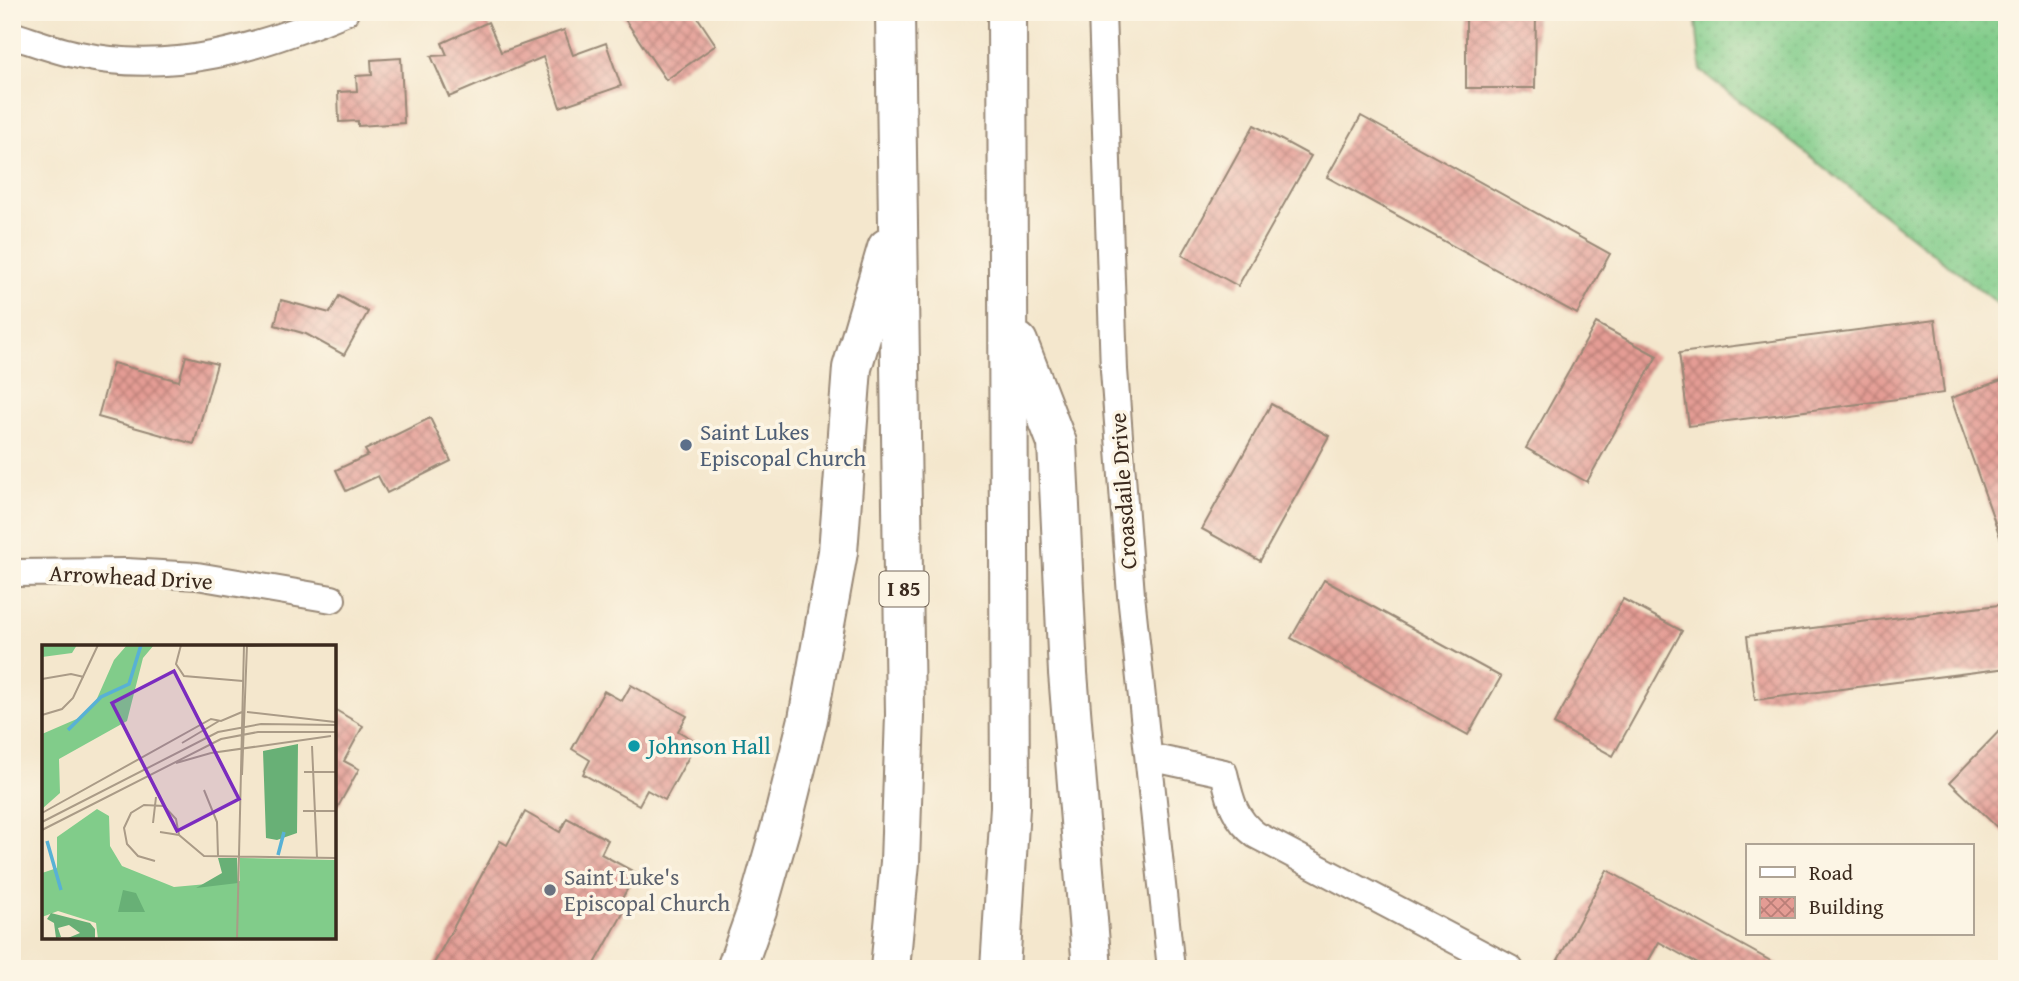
<svg xmlns="http://www.w3.org/2000/svg" width="2019" height="981" viewBox="0 0 2019 981" font-family="'Gentium Book Plus',serif">
  <style>
    .grass { fill: url(#grass-dots); stroke: #5e7b54; stroke-width: 2 }
    .building { fill: url(#building-cross-hatch) }
    .lines { fill: none; stroke-linecap: round; stroke-linejoin: round }
    .minor-casing { stroke: #988876; stroke-width: 30 }
    .highway-casing { stroke: #988876; stroke-width: 42 }
    .minor { stroke: #fff; stroke-width: 26 }
    .highway { stroke: #fff; stroke-width: 38 }
    .service-dot { fill: #5c6f8a; stroke: #fcf5e5; stroke-width: 2.5 }
    .culture-dot { fill: #0f9aa8; stroke: #fcf5e5; stroke-width: 2.5 }
    .worship-dot { fill: #6b7280; stroke: #fcf5e5; stroke-width: 2.5 }
    .labels { text-anchor: middle; stroke-width: 7; stroke-linejoin: round; paint-order: stroke }
    .shield { fill: #fcf5e5; stroke: #75675a; stroke-width: 2 }
    .shield-label { font-size: 21px; font-weight: bold; fill: #3b2a1e }
    .service-label { font-size: 23px; fill: #4e5e75; stroke: #fcf5e5; text-anchor: start }
    .street-label { font-size: 23px; fill: #3b2a1e; stroke: #fcf5e5 }
    .culture-label { font-size: 23px; fill: #0d838f; stroke: #fcf5e5; text-anchor: start }
    .worship-label { font-size: 23px; fill: #5b616d; stroke: #fcf5e5; text-anchor: start }
    .inset-river { fill: none; stroke: #58b1d5; stroke-width: 3.5 }
    .inset-road { fill: none; stroke: #aa9b87; stroke-width: 2 }
    .view { fill: #7b2cbf; fill-opacity: 0.15; stroke: #7b2cbf; stroke-width: 3.5 }
    .inset-edge { fill: none; stroke: #3b2a1e; stroke-width: 3.5 }
  </style>
  <defs>
    <pattern id="grass-dots" width="8" height="8" patternUnits="userSpaceOnUse" patternTransform="scale(1.75)"><rect width="8" height="8" fill="#81cc8a"/><path d="M2 2h.1M6 6h.1" fill="none" stroke="#70af77" stroke-width="1.8" stroke-linecap="round"/></pattern>
    <pattern id="building-cross-hatch" width="8" height="8" patternUnits="userSpaceOnUse" patternTransform="scale(1.75)"><rect width="8" height="8" fill="#e49c94"/><path d="M0 0l8 8M0 8l8-8" fill="none" stroke="#ba7f78"/></pattern>
  </defs>
  <rect width="100%" height="100%" fill="#fcf5e5"/>
  <filter id="ink" filterUnits="userSpaceOnUse"><feTurbulence type="fractalNoise" baseFrequency=".0143" numOctaves="2"/><feDisplacementMap in="SourceGraphic" scale="14" xChannelSelector="R" yChannelSelector="G"/><feConvolveMatrix kernelMatrix="1 2 1 2 8 2 1 2 1" color-interpolation-filters="sRGB"/></filter>
  <filter id="wash" filterUnits="userSpaceOnUse"><feTurbulence type="fractalNoise" baseFrequency=".00686" numOctaves="4" result="noise"/><feDisplacementMap in="SourceGraphic" scale="28" xChannelSelector="R" yChannelSelector="G"/><feGaussianBlur stdDeviation="1.57" result="paint"/><feColorMatrix in="noise" values="0 0 0 0 0 0 0 0 0 0 0 0 0 0 0 0 0 1.4 0 .05"/><feComposite in="paint" operator="in"/></filter>
  <g filter="url(#wash)">
    <rect width="100%" height="100%" fill="#f4e7cd"/>
    <path class="grass" d="M 1695,12 L 2007,12 L 2007,316 L 2004,309 L 1701,71 Z"/>
    <g id="blocks">
      <g class="building">
        <path d="M 620,12 L 694,12 L 716,45 L 666,80 Z"/>
        <path d="M 1466,12 L 1536,12 L 1535,88 L 1466,88 Z"/>
        <path d="M 488,22 L 501,52 L 564,30 L 573,55 L 606,43 L 621,86 L 560,107 L 543,57 L 449,97 L 431,56 L 447,55 L 442,43 Z"/>
        <path d="M 401,58 L 404,123 L 358,126 L 358,121 L 339,122 L 338,92 L 357,91 L 356,76 L 372,75 L 371,60 Z"/>
        <path d="M 1361,116 L 1610,254 L 1577,314 L 1327,177 Z"/>
        <path d="M 1254,125 L 1311,156 L 1238,286 L 1182,255 Z"/>
        <path d="M 339,296 L 368,312 L 344,355 L 306,334 L 275,325 L 281,300 L 330,313 Z"/>
        <path d="M 1935,320 L 1944,393 L 1689,426 L 1679,353 Z"/>
        <path d="M 1596,323 L 1657,356 L 1587,482 L 1526,448 Z"/>
        <path d="M 186,356 L 217,364 L 194,444 L 98,417 L 113,363 L 179,381 Z"/>
        <path d="M 2007,378 L 2007,547 L 2004,548 L 1951,398 Z"/>
        <path d="M 1271,404 L 1329,436 L 1260,561 L 1202,529 Z"/>
        <path d="M 430,418 L 451,461 L 387,493 L 378,476 L 346,491 L 336,470 L 368,455 L 365,450 Z"/>
        <path d="M 1324,580 L 1501,677 L 1468,735 L 1291,638 Z"/>
        <path d="M 1623,599 L 1682,631 L 1613,756 L 1554,724 Z"/>
        <path d="M 2007,604 L 2007,668 L 1755,700 L 1747,636 Z"/>
        <path d="M 631,685 L 687,716 L 678,731 L 697,742 L 665,800 L 647,790 L 639,805 L 583,774 L 590,760 L 572,749 L 604,691 L 622,701 Z"/>
        <path d="M 334,709 L 363,726 L 344,761 L 359,769 L 334,814 Z"/>
        <path d="M 2007,723 L 2007,837 L 1950,782 Z"/>
        <path d="M 525,812 L 560,832 L 567,818 L 580,825 L 608,840 L 601,854 L 636,873 L 618,906 L 625,910 L 592,969 L 431,969 L 500,841 L 507,845 Z"/>
        <path d="M 1607,870 L 1785,969 L 1707,969 L 1659,942 L 1644,969 L 1553,969 Z"/>
      </g>
    </g>
  </g>
  <g filter="url(#ink)">
    <use href="#blocks" fill-opacity="0" stroke="#988876" stroke-width="2"/>
    <g class="lines">
      <g class="minor-casing">
        <g id="minor">
          <path d="M 1102,12 L 1114,370 L 1131,595 L 1171,969"/>
          <path d="M 12,35 C 34,42 57,51 79,55 C 172,75 259,48 345,12"/>
          <path d="M 12,573 L 126,572 L 197,576 L 332,599"/>
          <path d="M 1149,757 L 1224,773 C 1230,799 1234,819 1256,835 L 1510,969"/>
        </g>
      </g>
      <g class="highway-casing">
        <g id="highway">
          <path d="M 1018,342 L 1057,443 L 1068,673 L 1092,969"/>
          <path d="M 736,969 L 757,910 L 785,812 L 808,719 L 838,552 L 852,368 L 887,248"/>
          <path d="M 890,969 L 900,862 L 905,715 L 895,12"/>
          <path d="M 1000,969 L 1010,807 L 1007,12"/>
        </g>
      </g>
      <use href="#minor" class="minor"/>
      <use href="#highway" class="highway"/>
    </g>
  </g>
  <circle class="service-dot" cx="686" cy="445" r="7"/>
  <circle class="culture-dot" cx="634" cy="746" r="7"/>
  <circle class="worship-dot" cx="550" cy="890" r="7"/>
  <g class="labels">
    <rect class="shield" x="879.5" y="571.5" width="49" height="35" rx="5"/>
    <g class="shield-label">
      <text x="904" y="596">I 85</text>
    </g>
    <g class="service-label">
      <text x="700" y="440">Saint Lukes<tspan x="700" dy="26">Episcopal Church</tspan></text>
    </g>
    <g class="street-label">
      <text transform="translate(1123 491) rotate(-94)" y="8">Croasdaile Drive</text>
      <text transform="translate(131 577) rotate(3)" y="8">Arrowhead Drive</text>
    </g>
    <g class="culture-label">
      <text x="648" y="754">Johnson Hall</text>
    </g>
    <g class="worship-label">
      <text x="564" y="885">Saint Luke's<tspan x="564" dy="26">Episcopal Church</tspan></text>
    </g>
  </g>
  <g transform="translate(42 645)">
    <rect width="294" height="294" fill="#f4e7cd"/>
    <path d="M 0,0 L 35,0 L 30,8 L 0,12 ZM 85,0 L 112,0 L 101,13 L 85,76 L 17,114 L 18,148 L 0,164 L 0,89 L 37,73 L 53,58 L 72,15 ZM 55,164 L 67,171 L 68,201 L 80,221 L 132,242 L 198,236 L 198,213 L 294,215 L 294,294 L 56,294 L 54,278 L 16,266 L 0,272 L 0,228 L 15,223 L 15,192 Z" fill="#81cc8a"/>
    <path d="M 256,99 L 255,188 L 235,195 L 224,193 L 221,106 ZM 176,213 L 195,213 L 196,238 L 154,243 L 180,228 ZM 81,245 L 94,248 L 103,267 L 76,267 ZM 9,268 L 48,278 L 53,284 L 53,293 L 26,293 L 38,288 L 27,280 L 16,283 L 19,292 L 14,293 L 12,278 L 5,274 Z" fill="#68b076"/>
    <path class="inset-river" d="M 26,85 L 59,52 L 87,39 L 99,0M 5,196 L 19,245M 236,210 L 242,187"/>
    <path class="inset-road" d="M 139,0 L 134,19 L 142,31 L 201,36M 205,1 L 244,0M 0,34 L 29,29 L 42,32M 205,67 L 293,77M 0,70 L 20,64 L 31,53 L 56,0M 140,98 L 177,76M 270,101 L 275,213M 134,118 L 169,108 L 289,91M 262,127 L 294,127M 200,130 L 205,0M 162,145 L 175,177 L 176,211M 261,166 L 294,166M 0,168 L 169,74 L 179,76 L 200,67M 0,177 L 176,87 L 219,79 L 294,80M 111,178 L 114,152M 0,185 L 179,94 L 216,87 L 294,87M 118,187 L 137,190 L 162,211 L 294,213M 113,216 L 96,211 L 85,199 L 82,183 L 89,168 L 102,160 L 122,161 L 134,174 L 137,190M 195,294 L 202,0"/>
    <path class="view" d="M 132,26 L 197,154 L 135,186 L 70,58 Z"/>
    <rect width="294" height="294" class="inset-edge"/>
  </g>
  <rect width="2019" height="981" fill="none" stroke="#fcf5e5" stroke-width="42"/>
  <rect x="1746" y="844" width="228" height="91" fill="#fcf5e5" stroke="#afa495" stroke-width="2"/>
  <rect x="1760" y="867" width="35" height="10" fill="#ffffff" stroke="#afa495" stroke-width="2"/>
  <text x="1809" y="880" font-size="21" fill="#3b2a1e">Road</text>
  <rect x="1760" y="897" width="35" height="21" fill="url(#building-cross-hatch)" stroke="#afa495" stroke-width="2"/>
  <text x="1809" y="914" font-size="21" fill="#3b2a1e">Building</text>
</svg>
